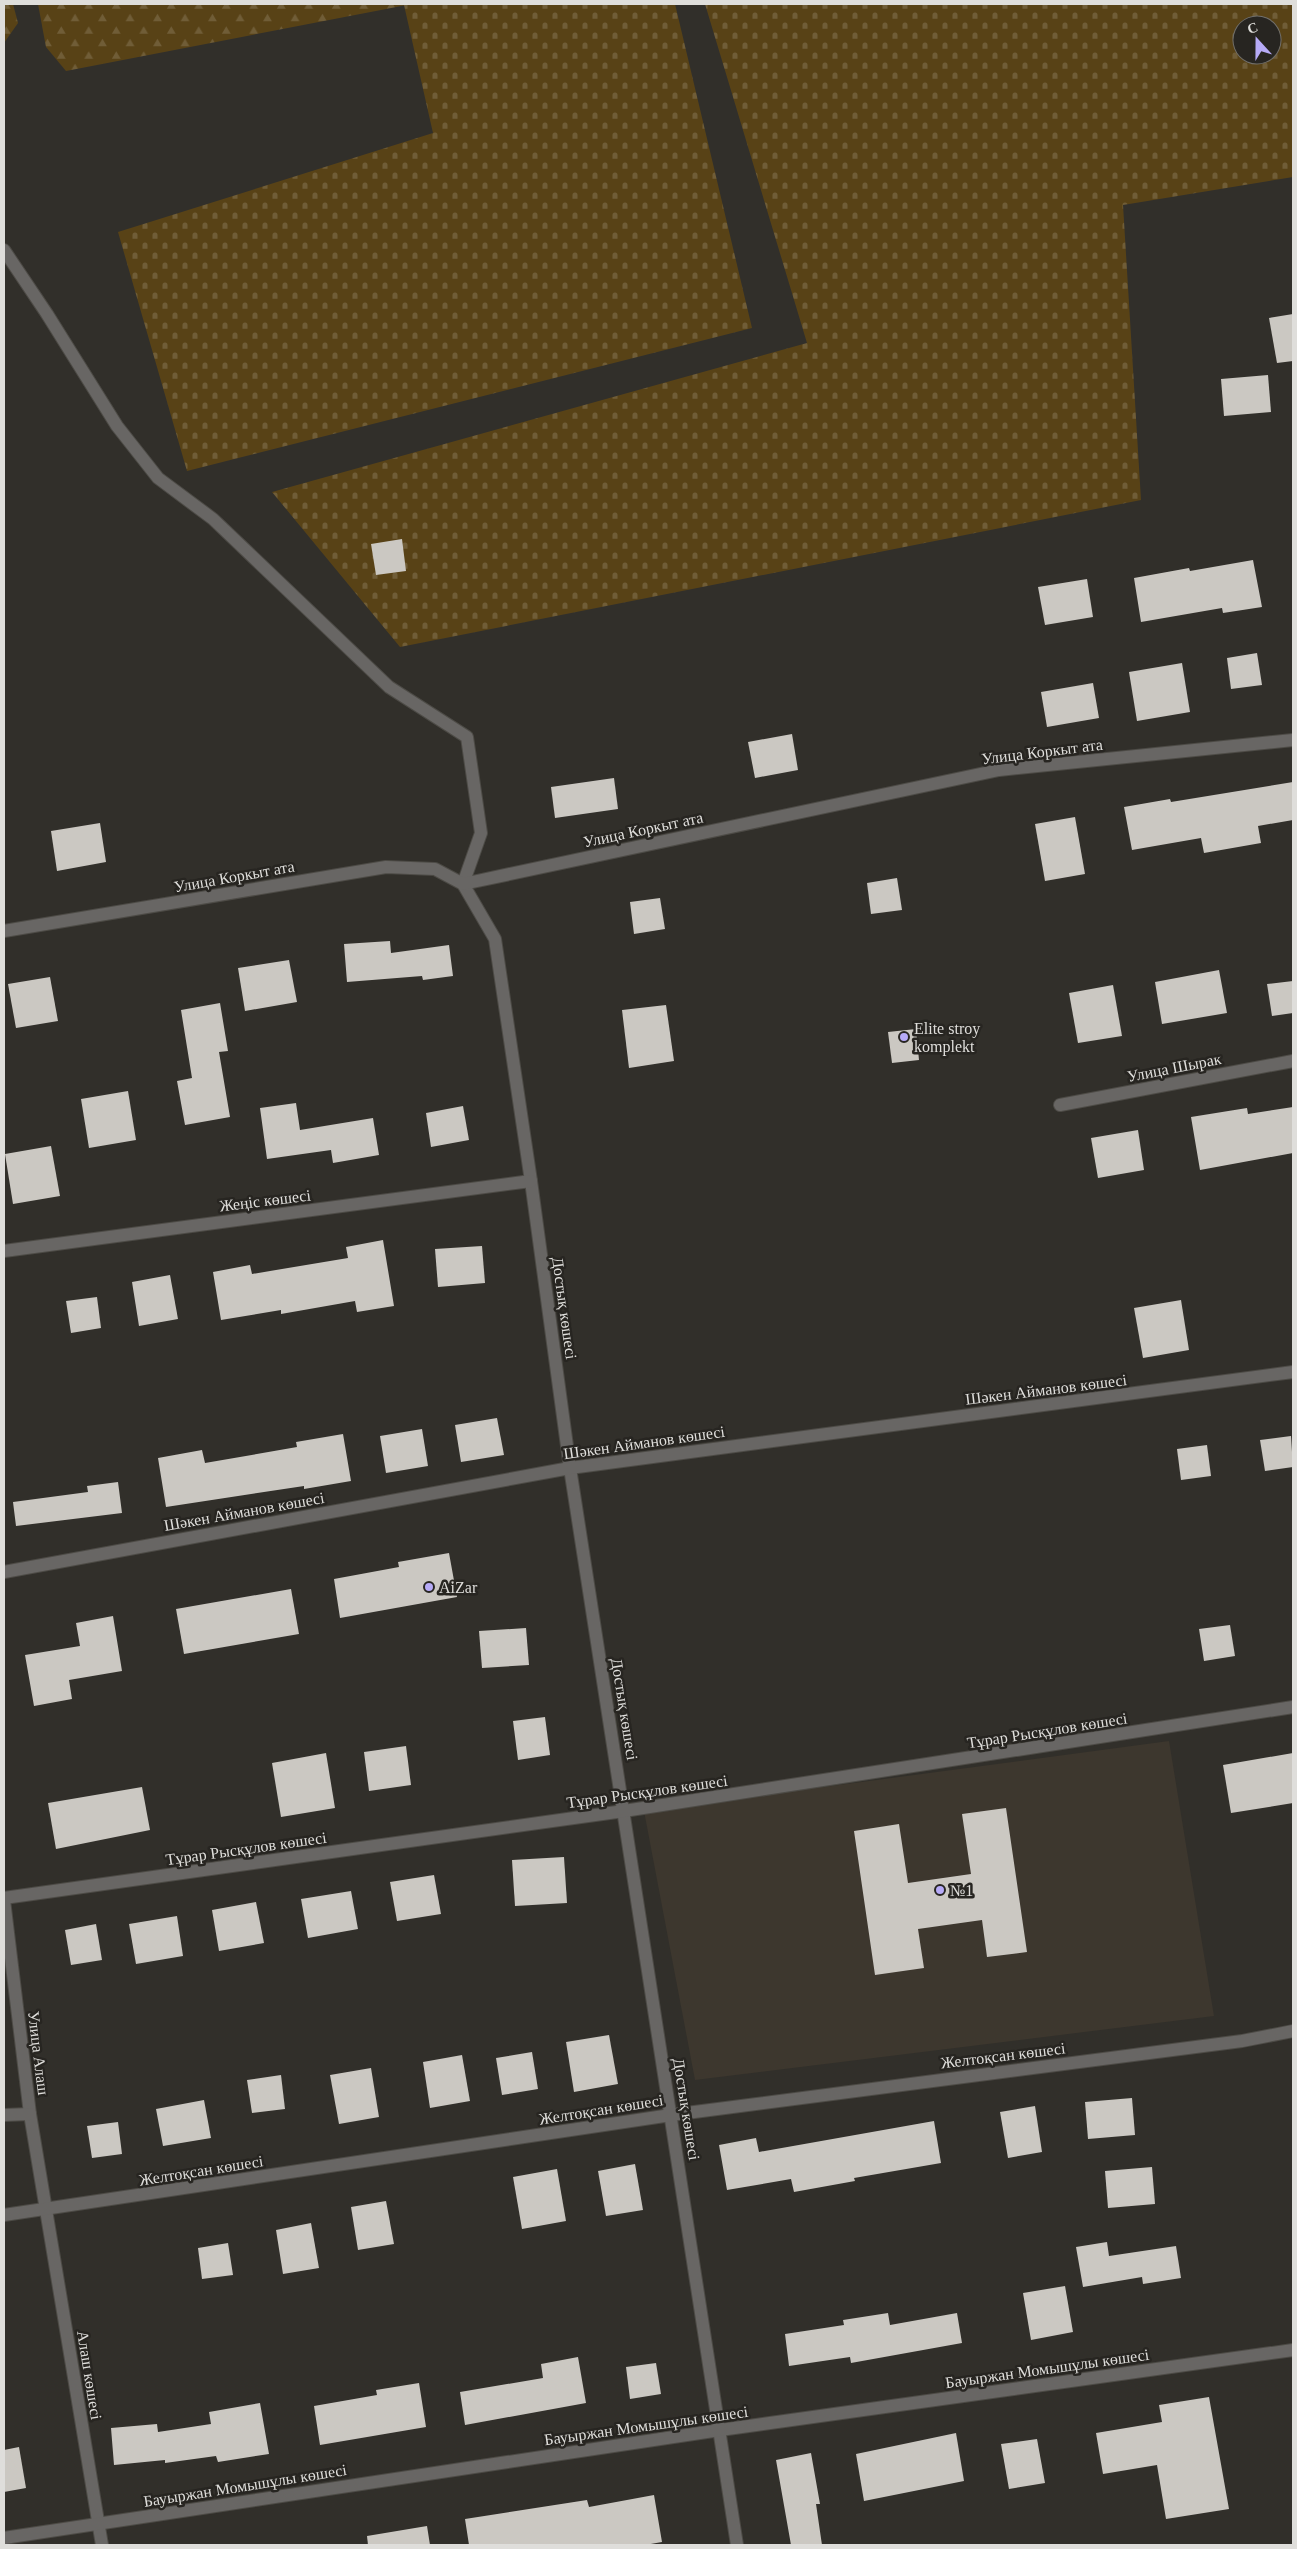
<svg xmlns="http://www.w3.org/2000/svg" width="1297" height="2549" viewBox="0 0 1297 2549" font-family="Georgia,serif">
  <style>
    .built { fill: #3d372e }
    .forest { fill: url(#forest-firs) }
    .cemetery { fill: url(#cemetery-stones); fill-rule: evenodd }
    .building { fill: #cbc8c2 }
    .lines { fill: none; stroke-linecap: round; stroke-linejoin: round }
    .minor-casing { stroke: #4d4b46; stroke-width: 14 }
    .minor { stroke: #686664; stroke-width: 12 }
    .poi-dot { fill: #b7abf7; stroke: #272521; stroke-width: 2 }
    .labels { text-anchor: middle; stroke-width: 5; stroke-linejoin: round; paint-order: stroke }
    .street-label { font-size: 16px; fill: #dfdedb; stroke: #272521 }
    .poi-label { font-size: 16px; fill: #dfdedb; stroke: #272521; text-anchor: start }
  </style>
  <defs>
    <pattern id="forest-firs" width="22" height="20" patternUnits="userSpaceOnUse" patternTransform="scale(1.25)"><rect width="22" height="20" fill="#584216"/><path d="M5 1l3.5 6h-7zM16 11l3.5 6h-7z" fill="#705d37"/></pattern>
    <pattern id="cemetery-stones" width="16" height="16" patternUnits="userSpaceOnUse" patternTransform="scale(1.25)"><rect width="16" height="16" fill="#584216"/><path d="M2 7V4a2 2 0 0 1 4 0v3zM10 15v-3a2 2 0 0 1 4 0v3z" fill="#705d37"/></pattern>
  </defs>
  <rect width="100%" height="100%" fill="#312f2a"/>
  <path class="built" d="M 1169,1741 L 1214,2016 L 695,2080 L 644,1811 Z"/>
  <g class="forest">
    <path d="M 4,4 L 13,4 L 18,23 L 4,43 Z"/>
    <path d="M 38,4 L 412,4 L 66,71 L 46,47 Z"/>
  </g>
  <g class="cemetery">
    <path d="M 412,4 L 675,4 L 752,328 L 187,471 L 118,232 L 433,133 L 404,5 Z"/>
    <path d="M 705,4 L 1293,4 L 1293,177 L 1123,205 L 1141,500 L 400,647 L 272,492 L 807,343 ZM 1242,25 L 1272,25 L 1272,55 L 1242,55 Z"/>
  </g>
  <g class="building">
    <path d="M 1293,314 L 1293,361 L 1277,363 L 1269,318 Z"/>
    <path d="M 1268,375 L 1271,412 L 1224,416 L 1221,379 Z"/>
    <path d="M 402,539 L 406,571 L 376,575 L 371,544 Z"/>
    <path d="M 1253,560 L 1262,607 L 1223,613 L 1222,608 L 1141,622 L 1134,578 L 1189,568 L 1190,571 Z"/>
    <path d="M 1087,579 L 1093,617 L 1045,625 L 1038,587 Z"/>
    <path d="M 1257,653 L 1262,685 L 1231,689 L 1227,658 Z"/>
    <path d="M 1182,663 L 1190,712 L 1137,721 L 1129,672 Z"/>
    <path d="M 1093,683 L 1099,718 L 1047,727 L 1041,692 Z"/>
    <path d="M 792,734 L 798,770 L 755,778 L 748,742 Z"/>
    <path d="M 614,778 L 618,809 L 555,818 L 551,787 Z"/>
    <path d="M 1293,782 L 1293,820 L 1258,826 L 1261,843 L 1204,853 L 1201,838 L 1132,850 L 1124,807 L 1170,799 L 1171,802 Z"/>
    <path d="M 1075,817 L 1085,874 L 1045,881 L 1035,824 Z"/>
    <path d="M 100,823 L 106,862 L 57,871 L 51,831 Z"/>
    <path d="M 897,878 L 902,910 L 871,914 L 867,883 Z"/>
    <path d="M 660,898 L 665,929 L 634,934 L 630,902 Z"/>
    <path d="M 390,941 L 391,953 L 449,945 L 453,976 L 423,980 L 422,976 L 347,982 L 344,944 Z"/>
    <path d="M 289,960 L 297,1002 L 245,1011 L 238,968 Z"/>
    <path d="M 1219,970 L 1227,1013 L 1162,1024 L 1155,982 Z"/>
    <path d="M 50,977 L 58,1021 L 16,1028 L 8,984 Z"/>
    <path d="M 1293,981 L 1293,1013 L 1272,1016 L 1267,984 Z"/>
    <path d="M 1113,985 L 1122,1036 L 1078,1043 L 1069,993 Z"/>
    <path d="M 220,1003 L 228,1051 L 219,1052 L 230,1117 L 185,1125 L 177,1081 L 192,1078 L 181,1010 Z"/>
    <path d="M 666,1005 L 674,1061 L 629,1068 L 622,1010 Z"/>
    <path d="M 916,1029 L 919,1060 L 892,1063 L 888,1032 Z"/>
    <path d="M 128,1091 L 136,1140 L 89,1148 L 81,1099 Z"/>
    <path d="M 296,1103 L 300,1130 L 373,1118 L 379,1155 L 333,1163 L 331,1150 L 267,1159 L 260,1108 Z"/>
    <path d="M 463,1106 L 469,1140 L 431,1147 L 426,1113 Z"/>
    <path d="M 1293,1107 L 1293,1153 L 1200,1170 L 1191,1117 L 1247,1108 L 1248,1114 Z"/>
    <path d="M 1138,1130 L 1144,1170 L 1098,1178 L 1091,1138 Z"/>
    <path d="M 51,1146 L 60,1196 L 13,1204 L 5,1154 Z"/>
    <path d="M 383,1240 L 394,1306 L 357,1312 L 355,1301 L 281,1314 L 281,1310 L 221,1320 L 213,1272 L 250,1265 L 252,1274 L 348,1258 L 346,1247 Z"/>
    <path d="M 482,1246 L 485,1283 L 438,1287 L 435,1249 Z"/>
    <path d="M 170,1275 L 178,1319 L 139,1326 L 132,1282 Z"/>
    <path d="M 97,1297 L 101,1328 L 71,1333 L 66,1301 Z"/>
    <path d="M 1181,1300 L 1189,1350 L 1143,1358 L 1134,1308 Z"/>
    <path d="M 497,1418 L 504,1455 L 461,1462 L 455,1425 Z"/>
    <path d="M 422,1429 L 428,1466 L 386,1473 L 380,1436 Z"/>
    <path d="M 343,1434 L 351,1481 L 304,1489 L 304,1486 L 166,1507 L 158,1458 L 202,1450 L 205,1463 L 297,1447 L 296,1442 Z"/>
    <path d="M 1291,1436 L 1293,1467 L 1265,1471 L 1260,1440 Z"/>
    <path d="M 1207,1445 L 1211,1476 L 1181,1480 L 1177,1449 Z"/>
    <path d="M 118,1482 L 122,1513 L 16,1526 L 13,1502 L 88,1492 L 87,1486 Z"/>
    <path d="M 449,1553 L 457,1597 L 340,1618 L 334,1579 L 399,1567 L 398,1562 Z"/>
    <path d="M 291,1589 L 299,1634 L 184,1654 L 176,1609 Z"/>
    <path d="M 113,1616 L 122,1671 L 69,1680 L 72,1699 L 34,1706 L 25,1655 L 80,1646 L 76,1623 Z"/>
    <path d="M 1230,1625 L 1235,1656 L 1204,1661 L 1199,1629 Z"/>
    <path d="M 526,1628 L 529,1665 L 482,1668 L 479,1631 Z"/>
    <path d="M 545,1717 L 550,1755 L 518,1760 L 513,1721 Z"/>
    <path d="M 406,1746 L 411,1785 L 369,1791 L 364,1752 Z"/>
    <path d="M 326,1753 L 335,1808 L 281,1817 L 272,1763 Z"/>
    <path d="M 1293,1753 L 1293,1803 L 1231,1813 L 1223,1765 Z"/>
    <path d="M 142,1787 L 150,1830 L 56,1849 L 48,1803 Z"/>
    <path d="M 1006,1808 L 1027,1952 L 987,1957 L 982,1920 L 918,1929 L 924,1968 L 875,1975 L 854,1831 L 899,1824 L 908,1883 L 971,1874 L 962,1814 Z"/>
    <path d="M 564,1857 L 567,1903 L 515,1906 L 512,1860 Z"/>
    <path d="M 434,1875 L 441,1914 L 397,1921 L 390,1882 Z"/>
    <path d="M 351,1891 L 358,1929 L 308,1938 L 301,1899 Z"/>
    <path d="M 256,1902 L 264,1943 L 219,1951 L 212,1910 Z"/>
    <path d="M 177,1916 L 183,1956 L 136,1964 L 129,1924 Z"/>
    <path d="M 96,1924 L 102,1960 L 71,1965 L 65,1930 Z"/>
    <path d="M 609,2035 L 618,2084 L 574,2092 L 566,2042 Z"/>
    <path d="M 532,2052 L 538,2089 L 502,2095 L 496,2058 Z"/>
    <path d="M 462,2055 L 470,2101 L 430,2108 L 423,2062 Z"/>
    <path d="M 371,2068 L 379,2117 L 339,2124 L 330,2075 Z"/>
    <path d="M 281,2075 L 285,2109 L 252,2113 L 247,2080 Z"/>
    <path d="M 1132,2098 L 1135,2135 L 1088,2139 L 1085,2102 Z"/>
    <path d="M 204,2100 L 211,2138 L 163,2146 L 156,2109 Z"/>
    <path d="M 1035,2106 L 1042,2152 L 1008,2158 L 1000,2112 Z"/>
    <path d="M 934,2121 L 941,2163 L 854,2178 L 855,2181 L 794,2192 L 791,2179 L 727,2190 L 719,2145 L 756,2138 L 759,2152 Z"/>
    <path d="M 118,2122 L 122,2154 L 92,2158 L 87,2126 Z"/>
    <path d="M 635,2164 L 643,2210 L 606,2216 L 598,2171 Z"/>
    <path d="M 1152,2167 L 1155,2204 L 1108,2208 L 1105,2171 Z"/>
    <path d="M 557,2169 L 566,2221 L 522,2229 L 513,2177 Z"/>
    <path d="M 386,2201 L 394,2244 L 358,2250 L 351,2207 Z"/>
    <path d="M 311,2223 L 319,2268 L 283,2274 L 276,2230 Z"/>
    <path d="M 1107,2242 L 1109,2256 L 1176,2246 L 1181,2278 L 1143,2284 L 1142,2277 L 1083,2287 L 1076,2247 Z"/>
    <path d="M 228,2243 L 233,2275 L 202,2279 L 198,2248 Z"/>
    <path d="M 1065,2286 L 1073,2332 L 1031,2340 L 1023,2293 Z"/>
    <path d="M 888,2313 L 890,2325 L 957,2313 L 962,2343 L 851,2363 L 850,2357 L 789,2366 L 785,2334 L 844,2325 L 843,2320 Z"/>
    <path d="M 578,2357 L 586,2403 L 465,2425 L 460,2392 L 543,2378 L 541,2364 Z"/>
    <path d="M 656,2363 L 661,2394 L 630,2399 L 626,2367 Z"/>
    <path d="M 419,2383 L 426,2427 L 320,2445 L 314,2406 L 377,2395 L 376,2390 Z"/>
    <path d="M 1209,2397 L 1229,2509 L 1166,2519 L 1157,2465 L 1103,2474 L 1096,2433 L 1162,2422 L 1159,2405 Z"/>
    <path d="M 260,2403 L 269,2454 L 218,2462 L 216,2456 L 165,2463 L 165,2460 L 114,2465 L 111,2428 L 157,2424 L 158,2432 L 211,2424 L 209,2412 Z"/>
    <path d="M 956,2433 L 964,2481 L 864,2501 L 856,2454 Z"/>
    <path d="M 1037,2439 L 1045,2483 L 1009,2489 L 1001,2444 Z"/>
    <path d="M 19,2447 L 26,2488 L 4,2492 L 4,2450 Z"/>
    <path d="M 811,2453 L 820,2504 L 816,2504 L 822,2545 L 791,2545 L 776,2460 Z"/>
    <path d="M 654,2495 L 662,2542 L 645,2545 L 469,2545 L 465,2519 L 587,2500 L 589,2507 Z"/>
    <path d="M 427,2526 L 430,2545 L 368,2545 L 367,2536 Z"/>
  </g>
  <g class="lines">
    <g class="minor-casing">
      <g id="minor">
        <path d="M 4,250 L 47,314 L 117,426 L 158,478 L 213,519 L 389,687 L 467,737 L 481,833 L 463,884 L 495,939 L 531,1181 L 570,1468 L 737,2545"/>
        <path d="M 4,931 L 386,867 L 435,869 L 463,884 L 999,770 L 1293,740"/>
        <path d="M 1060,1105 L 1293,1061"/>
        <path d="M 4,1251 L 531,1181"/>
        <path d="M 4,1572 L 570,1468 L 1293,1372"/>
        <path d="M 4,1898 L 624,1811 L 1293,1707"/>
        <path d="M 4,1900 L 30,2114 L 102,2545"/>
        <path d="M 4,2115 L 30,2114"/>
        <path d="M 4,2215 L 671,2115 L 1242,2041 L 1293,2031"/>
        <path d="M 4,2538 L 720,2430 L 1293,2350"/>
      </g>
    </g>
    <use href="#minor" class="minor"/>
  </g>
  <g class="poi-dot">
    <circle cx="904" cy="1037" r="5"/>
    <circle cx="429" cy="1587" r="5"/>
    <circle cx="940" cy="1890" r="5"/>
  </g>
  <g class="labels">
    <g class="street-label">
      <text transform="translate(1042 751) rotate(-7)" y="6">Улица Коркыт ата</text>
      <text transform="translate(643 829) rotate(-12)" y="6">Улица Коркыт ата</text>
      <text transform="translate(234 876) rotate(-10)" y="6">Улица Коркыт ата</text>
      <text transform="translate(1174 1067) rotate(-11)" y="6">Улица Шырак</text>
      <text transform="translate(265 1200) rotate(-7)" y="6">Жеңіс көшесі</text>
      <text transform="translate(565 1308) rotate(82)" y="6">Достық көшесі</text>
      <text transform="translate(1046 1389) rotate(-7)" y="6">Шәкен Айманов көшесі</text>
      <text transform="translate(644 1442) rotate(-8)" y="6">Шәкен Айманов көшесі</text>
      <text transform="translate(244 1511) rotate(-10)" y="6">Шәкен Айманов көшесі</text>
      <text transform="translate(625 1709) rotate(81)" y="6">Достық көшесі</text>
      <text transform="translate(1047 1730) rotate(-9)" y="6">Тұрар Рысқұлов көшесі</text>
      <text transform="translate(647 1791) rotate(-8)" y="6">Тұрар Рысқұлов көшесі</text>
      <text transform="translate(246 1848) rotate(-8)" y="6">Тұрар Рысқұлов көшесі</text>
      <text transform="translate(39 2053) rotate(83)" y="6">Улица Алаш</text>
      <text transform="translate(1003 2055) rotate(-7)" y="6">Желтоқсан көшесі</text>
      <text transform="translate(601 2109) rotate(-9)" y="6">Желтоқсан көшесі</text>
      <text transform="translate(687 2109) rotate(81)" y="6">Достық көшесі</text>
      <text transform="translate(201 2170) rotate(-9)" y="6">Желтоқсан көшесі</text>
      <text transform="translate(1047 2368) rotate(-8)" y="6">Бауыржан Момышұлы көшесі</text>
      <text transform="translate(90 2375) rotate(81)" y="6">Алаш көшесі</text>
      <text transform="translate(646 2425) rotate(-8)" y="6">Бауыржан Момышұлы көшесі</text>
      <text transform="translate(245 2485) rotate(-9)" y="6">Бауыржан Момышұлы көшесі</text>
    </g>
    <g class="poi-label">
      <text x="914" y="1034">Elite stroy<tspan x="914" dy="18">komplekt</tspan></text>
      <text x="439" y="1593">AiZar</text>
      <text x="950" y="1896">№1</text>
    </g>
  </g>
  <rect width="1297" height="2549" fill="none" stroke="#dfdedb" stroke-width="10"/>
  <g transform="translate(1257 40) rotate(339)"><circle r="24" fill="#272521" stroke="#716f6b"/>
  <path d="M0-4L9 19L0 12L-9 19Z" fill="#b7abf7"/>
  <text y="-8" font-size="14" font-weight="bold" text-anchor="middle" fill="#dfdedb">С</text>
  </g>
</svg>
